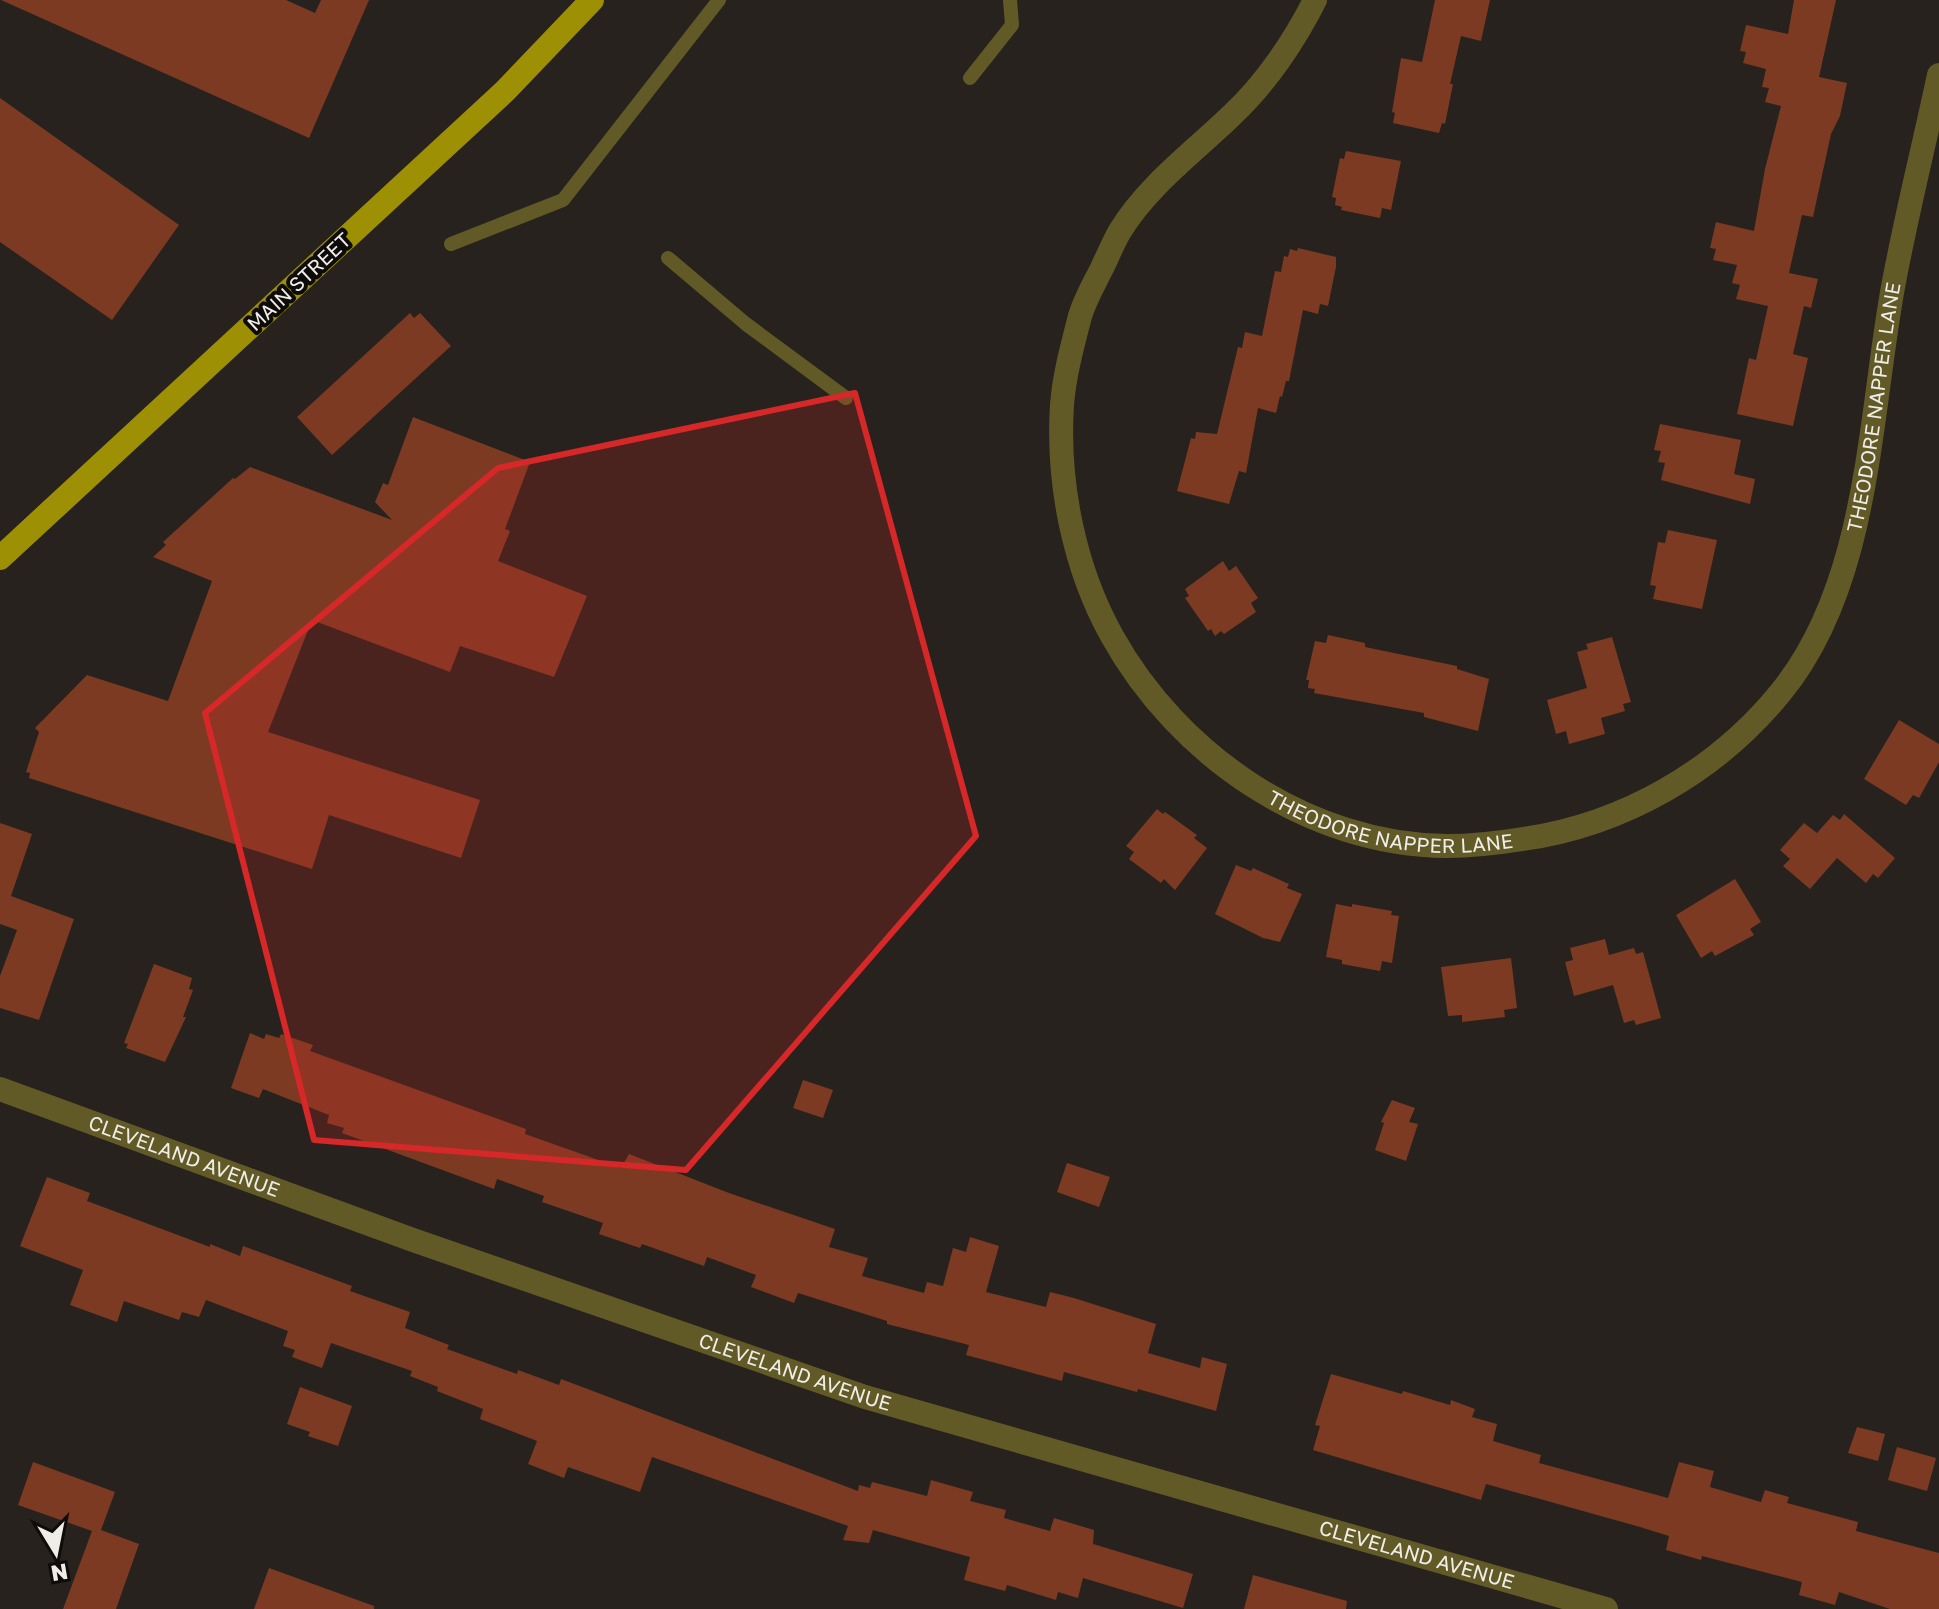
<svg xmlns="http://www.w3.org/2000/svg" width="1939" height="1609" viewBox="0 0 1939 1609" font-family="'Golos Text',sans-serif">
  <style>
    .building { fill: #7c3a22 }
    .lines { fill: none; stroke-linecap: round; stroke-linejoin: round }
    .lane { stroke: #615a27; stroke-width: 14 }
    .street { stroke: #615a27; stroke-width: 24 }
    .primary { stroke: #9e9004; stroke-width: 24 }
    .marked { fill: #d62828; fill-opacity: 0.2; stroke: #d62828; stroke-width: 6; stroke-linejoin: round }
    .labels { text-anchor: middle; stroke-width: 8; stroke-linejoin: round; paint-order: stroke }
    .street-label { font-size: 20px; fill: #f0ede9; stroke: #0e0c0a }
  </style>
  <rect width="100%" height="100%" fill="#27221d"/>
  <g class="building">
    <path d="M 1,0 L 286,0 L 315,13 L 321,0 L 369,0 L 309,138 Z"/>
    <path d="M 1435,0 L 1490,0 L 1481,41 L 1461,36 L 1450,84 L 1453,84 L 1445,124 L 1442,123 L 1439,133 L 1393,123 L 1395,113 L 1392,112 L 1401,58 L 1422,62 Z"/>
    <path d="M 1794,0 L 1836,0 L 1819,77 L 1847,83 L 1840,116 L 1831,134 L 1813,217 L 1802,215 L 1789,273 L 1818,279 L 1811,308 L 1804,306 L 1793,354 L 1808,358 L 1793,426 L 1737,414 L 1749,358 L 1756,360 L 1768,306 L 1736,299 L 1740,285 L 1732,283 L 1737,265 L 1713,260 L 1716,249 L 1710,248 L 1716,222 L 1754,231 L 1765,169 L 1781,106 L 1765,102 L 1769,88 L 1762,87 L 1766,69 L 1743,63 L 1746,52 L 1740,51 L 1746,25 L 1788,34 Z"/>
    <path d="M 0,98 L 179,225 L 112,320 L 0,242 Z"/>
    <path d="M 1346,151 L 1401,161 L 1391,210 L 1382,208 L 1380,218 L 1341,210 L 1342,207 L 1335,205 L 1336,198 L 1332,197 L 1340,158 L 1344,159 Z"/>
    <path d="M 1298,248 L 1336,257 L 1336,267 L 1328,306 L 1320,304 L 1318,314 L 1303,310 L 1289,381 L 1286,381 L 1282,397 L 1280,396 L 1276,413 L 1258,408 L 1246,473 L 1239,471 L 1229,504 L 1177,491 L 1191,438 L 1195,439 L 1196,432 L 1217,434 L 1238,347 L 1242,348 L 1245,332 L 1262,336 L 1275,271 L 1281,272 L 1284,256 L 1288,257 L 1290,249 L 1297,251 Z"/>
    <path d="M 410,313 L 414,318 L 420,313 L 451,346 L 332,455 L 297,417 Z"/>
    <path d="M 413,417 L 530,462 L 505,529 L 510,531 L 498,561 L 587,596 L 554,677 L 460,646 L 450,672 L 312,620 L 268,732 L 480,800 L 461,858 L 329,815 L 312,869 L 29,778 L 30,773 L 26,772 L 39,732 L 35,728 L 87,675 L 168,701 L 212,581 L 153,557 L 166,545 L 163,542 L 233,478 L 235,479 L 250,467 L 392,520 L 375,502 L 383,483 L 388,485 Z"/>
    <path d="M 1660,424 L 1741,440 L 1734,474 L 1755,479 L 1750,504 L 1661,480 L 1665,463 L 1658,462 L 1661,451 L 1654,450 Z"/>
    <path d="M 1668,530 L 1717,540 L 1702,609 L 1653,599 L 1656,586 L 1650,585 L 1658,542 L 1665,543 Z"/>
    <path d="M 1223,561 L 1229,571 L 1236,566 L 1258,598 L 1251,603 L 1256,612 L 1224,634 L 1221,631 L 1215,636 L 1211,629 L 1208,631 L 1185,598 L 1189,596 L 1185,589 Z"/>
    <path d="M 1328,635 L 1365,643 L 1365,647 L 1457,666 L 1457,669 L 1489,679 L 1478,731 L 1424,717 L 1424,713 L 1314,693 L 1315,689 L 1308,688 L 1309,680 L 1306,680 L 1315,641 L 1326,643 Z"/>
    <path d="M 1612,637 L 1631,702 L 1623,704 L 1625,711 L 1601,718 L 1605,734 L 1569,744 L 1566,731 L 1556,734 L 1547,700 L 1587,688 L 1577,652 L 1588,649 L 1586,644 Z"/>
    <path d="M 1899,720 L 1939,744 L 1939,762 L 1919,798 L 1913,795 L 1906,805 L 1864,779 Z"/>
    <path d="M 1157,809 L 1163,814 L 1165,812 L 1197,835 L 1194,838 L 1207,848 L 1175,890 L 1164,879 L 1161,883 L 1129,859 L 1134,852 L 1126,846 Z"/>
    <path d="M 1844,814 L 1895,858 L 1878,878 L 1873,874 L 1866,883 L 1837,858 L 1810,889 L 1783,866 L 1790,859 L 1780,850 L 1804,823 L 1817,833 L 1833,815 L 1840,820 Z"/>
    <path d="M 0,823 L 32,834 L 11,896 L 74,919 L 39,1020 L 0,1008 L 0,976 L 17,930 L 0,924 Z"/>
    <path d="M 1236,865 L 1251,871 L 1253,868 L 1289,884 L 1287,888 L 1302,894 L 1280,942 L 1263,938 L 1215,914 Z"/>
    <path d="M 1735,879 L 1761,922 L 1750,929 L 1754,935 L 1715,956 L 1712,951 L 1701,958 L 1676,915 Z"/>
    <path d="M 1336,904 L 1352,907 L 1352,904 L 1392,911 L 1391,915 L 1399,916 L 1392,963 L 1382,961 L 1380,971 L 1342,964 L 1342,960 L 1326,957 Z"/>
    <path d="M 1605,939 L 1609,955 L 1634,948 L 1636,954 L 1643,952 L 1661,1018 L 1636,1025 L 1634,1020 L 1624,1023 L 1613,985 L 1574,996 L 1565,962 L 1573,960 L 1570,948 Z"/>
    <path d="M 1511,958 L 1517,1008 L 1504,1010 L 1505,1017 L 1462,1022 L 1462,1015 L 1448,1016 L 1441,967 Z"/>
    <path d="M 154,964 L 192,978 L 189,989 L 193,990 L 183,1017 L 186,1017 L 165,1062 L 126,1048 L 128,1044 L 124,1043 Z"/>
    <path d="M 250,1033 L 264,1039 L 266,1034 L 279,1038 L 281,1034 L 313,1045 L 310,1051 L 526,1129 L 525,1134 L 621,1168 L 629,1154 L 729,1193 L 835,1229 L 829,1247 L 868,1258 L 862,1276 L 924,1293 L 927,1282 L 943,1286 L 953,1248 L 966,1252 L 970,1237 L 999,1246 L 986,1292 L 1046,1307 L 1050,1292 L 1074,1298 L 1156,1324 L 1148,1353 L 1200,1368 L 1202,1357 L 1227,1364 L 1216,1411 L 1138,1389 L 1137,1392 L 1064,1372 L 1062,1381 L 966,1355 L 969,1345 L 887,1324 L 887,1321 L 798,1293 L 794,1303 L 751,1287 L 756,1275 L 707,1257 L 704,1266 L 642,1244 L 640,1248 L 599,1234 L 603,1223 L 542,1202 L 544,1196 L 497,1179 L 494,1189 L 342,1133 L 344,1128 L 327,1123 L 329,1115 L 263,1089 L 259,1098 L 231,1088 Z"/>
    <path d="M 803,1080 L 833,1090 L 823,1118 L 793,1108 Z"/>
    <path d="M 1392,1100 L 1415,1108 L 1409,1122 L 1418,1124 L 1406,1161 L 1375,1150 L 1384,1123 L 1381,1122 Z"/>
    <path d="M 1067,1163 L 1110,1177 L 1099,1207 L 1057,1192 Z"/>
    <path d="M 47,1177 L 90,1193 L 87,1201 L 210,1247 L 210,1244 L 240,1256 L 243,1246 L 352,1286 L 350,1291 L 410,1312 L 405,1328 L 449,1345 L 447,1349 L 517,1374 L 518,1370 L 559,1385 L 561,1379 L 858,1491 L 859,1485 L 870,1488 L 872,1482 L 927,1496 L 931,1480 L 973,1492 L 970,1501 L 1006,1510 L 1004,1518 L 1050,1531 L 1054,1518 L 1094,1530 L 1093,1544 L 1193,1574 L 1183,1608 L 1083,1578 L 1078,1598 L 1058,1592 L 1056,1600 L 1007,1585 L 1005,1591 L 964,1580 L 970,1557 L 873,1530 L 869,1543 L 843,1540 L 848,1526 L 652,1457 L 640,1492 L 568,1467 L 564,1478 L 528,1464 L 537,1441 L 480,1419 L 483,1409 L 437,1391 L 438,1387 L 410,1376 L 412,1371 L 331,1343 L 322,1368 L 292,1357 L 295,1350 L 283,1346 L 288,1331 L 206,1300 L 199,1317 L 182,1312 L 179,1320 L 124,1301 L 117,1322 L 70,1305 L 83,1270 L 20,1246 Z"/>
    <path d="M 1331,1374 L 1402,1394 L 1403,1391 L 1450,1405 L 1451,1400 L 1475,1409 L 1472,1417 L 1497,1424 L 1493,1441 L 1541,1455 L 1539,1463 L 1668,1498 L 1679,1462 L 1714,1471 L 1710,1487 L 1761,1502 L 1765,1490 L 1789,1497 L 1787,1503 L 1858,1522 L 1856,1531 L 1939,1553 L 1939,1609 L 1890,1609 L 1839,1592 L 1835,1605 L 1799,1595 L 1802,1582 L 1702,1556 L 1701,1560 L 1666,1550 L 1669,1536 L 1640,1527 L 1486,1484 L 1481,1500 L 1313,1450 L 1320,1426 L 1315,1425 Z"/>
    <path d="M 300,1387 L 352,1406 L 338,1446 L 308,1436 L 310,1432 L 287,1424 Z"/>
    <path d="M 1857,1427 L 1885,1434 L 1878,1461 L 1848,1453 Z"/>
    <path d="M 1897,1447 L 1936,1458 L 1927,1491 L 1888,1480 Z"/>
    <path d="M 33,1462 L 115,1492 L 101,1530 L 139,1544 L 116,1609 L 63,1609 L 92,1531 L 18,1505 Z"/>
    <path d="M 269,1568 L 374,1606 L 374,1609 L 254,1609 Z"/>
    <path d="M 1253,1575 L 1347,1601 L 1346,1609 L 1244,1609 Z"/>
  </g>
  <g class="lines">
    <g class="lane">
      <path d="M 970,78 L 1012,25 L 1010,0"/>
      <path d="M 451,244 L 563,200 L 719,0"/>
      <path d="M 668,258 L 746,324 L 846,398"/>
    </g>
    <g class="street">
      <path id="s1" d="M 1315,0 C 1295,40 1266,83 1233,114 C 1195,151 1148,185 1120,231 C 1113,243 1107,258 1101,270 C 1093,286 1083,303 1079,320 C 1072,347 1064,377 1062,405 C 1057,483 1074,568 1112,636 C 1178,755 1308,845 1447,846 C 1472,846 1498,843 1523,839 C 1623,825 1717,771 1781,692 C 1869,584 1869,419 1893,287 C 1906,216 1924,146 1939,75"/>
      <path id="s2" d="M 0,1089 L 413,1240 L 865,1397 L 1606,1609"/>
    </g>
    <path class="primary" d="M 0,558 L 505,91 L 592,0"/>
  </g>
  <path class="marked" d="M 855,393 L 976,836 L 686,1170 L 314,1140 L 205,713 L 498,468 Z"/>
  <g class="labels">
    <g class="street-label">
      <text transform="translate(299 282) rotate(-43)" y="7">MAIN STREET</text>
      <text dy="7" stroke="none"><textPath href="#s1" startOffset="1826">THEODORE NAPPER LANE</textPath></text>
      <text dy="7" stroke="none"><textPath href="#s1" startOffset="1082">THEODORE NAPPER LANE</textPath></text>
      <text dy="7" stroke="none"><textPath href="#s2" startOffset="196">CLEVELAND AVENUE</textPath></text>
      <text dy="7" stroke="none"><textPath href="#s2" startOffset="844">CLEVELAND AVENUE</textPath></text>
      <text dy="7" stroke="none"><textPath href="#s2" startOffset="1492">CLEVELAND AVENUE</textPath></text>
    </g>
  </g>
  <g transform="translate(56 1553) rotate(170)" stroke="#0e0c0a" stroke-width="6" paint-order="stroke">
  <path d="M0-6L14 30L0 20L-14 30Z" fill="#f0ede9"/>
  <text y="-12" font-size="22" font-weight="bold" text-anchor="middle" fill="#f0ede9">N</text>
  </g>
</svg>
